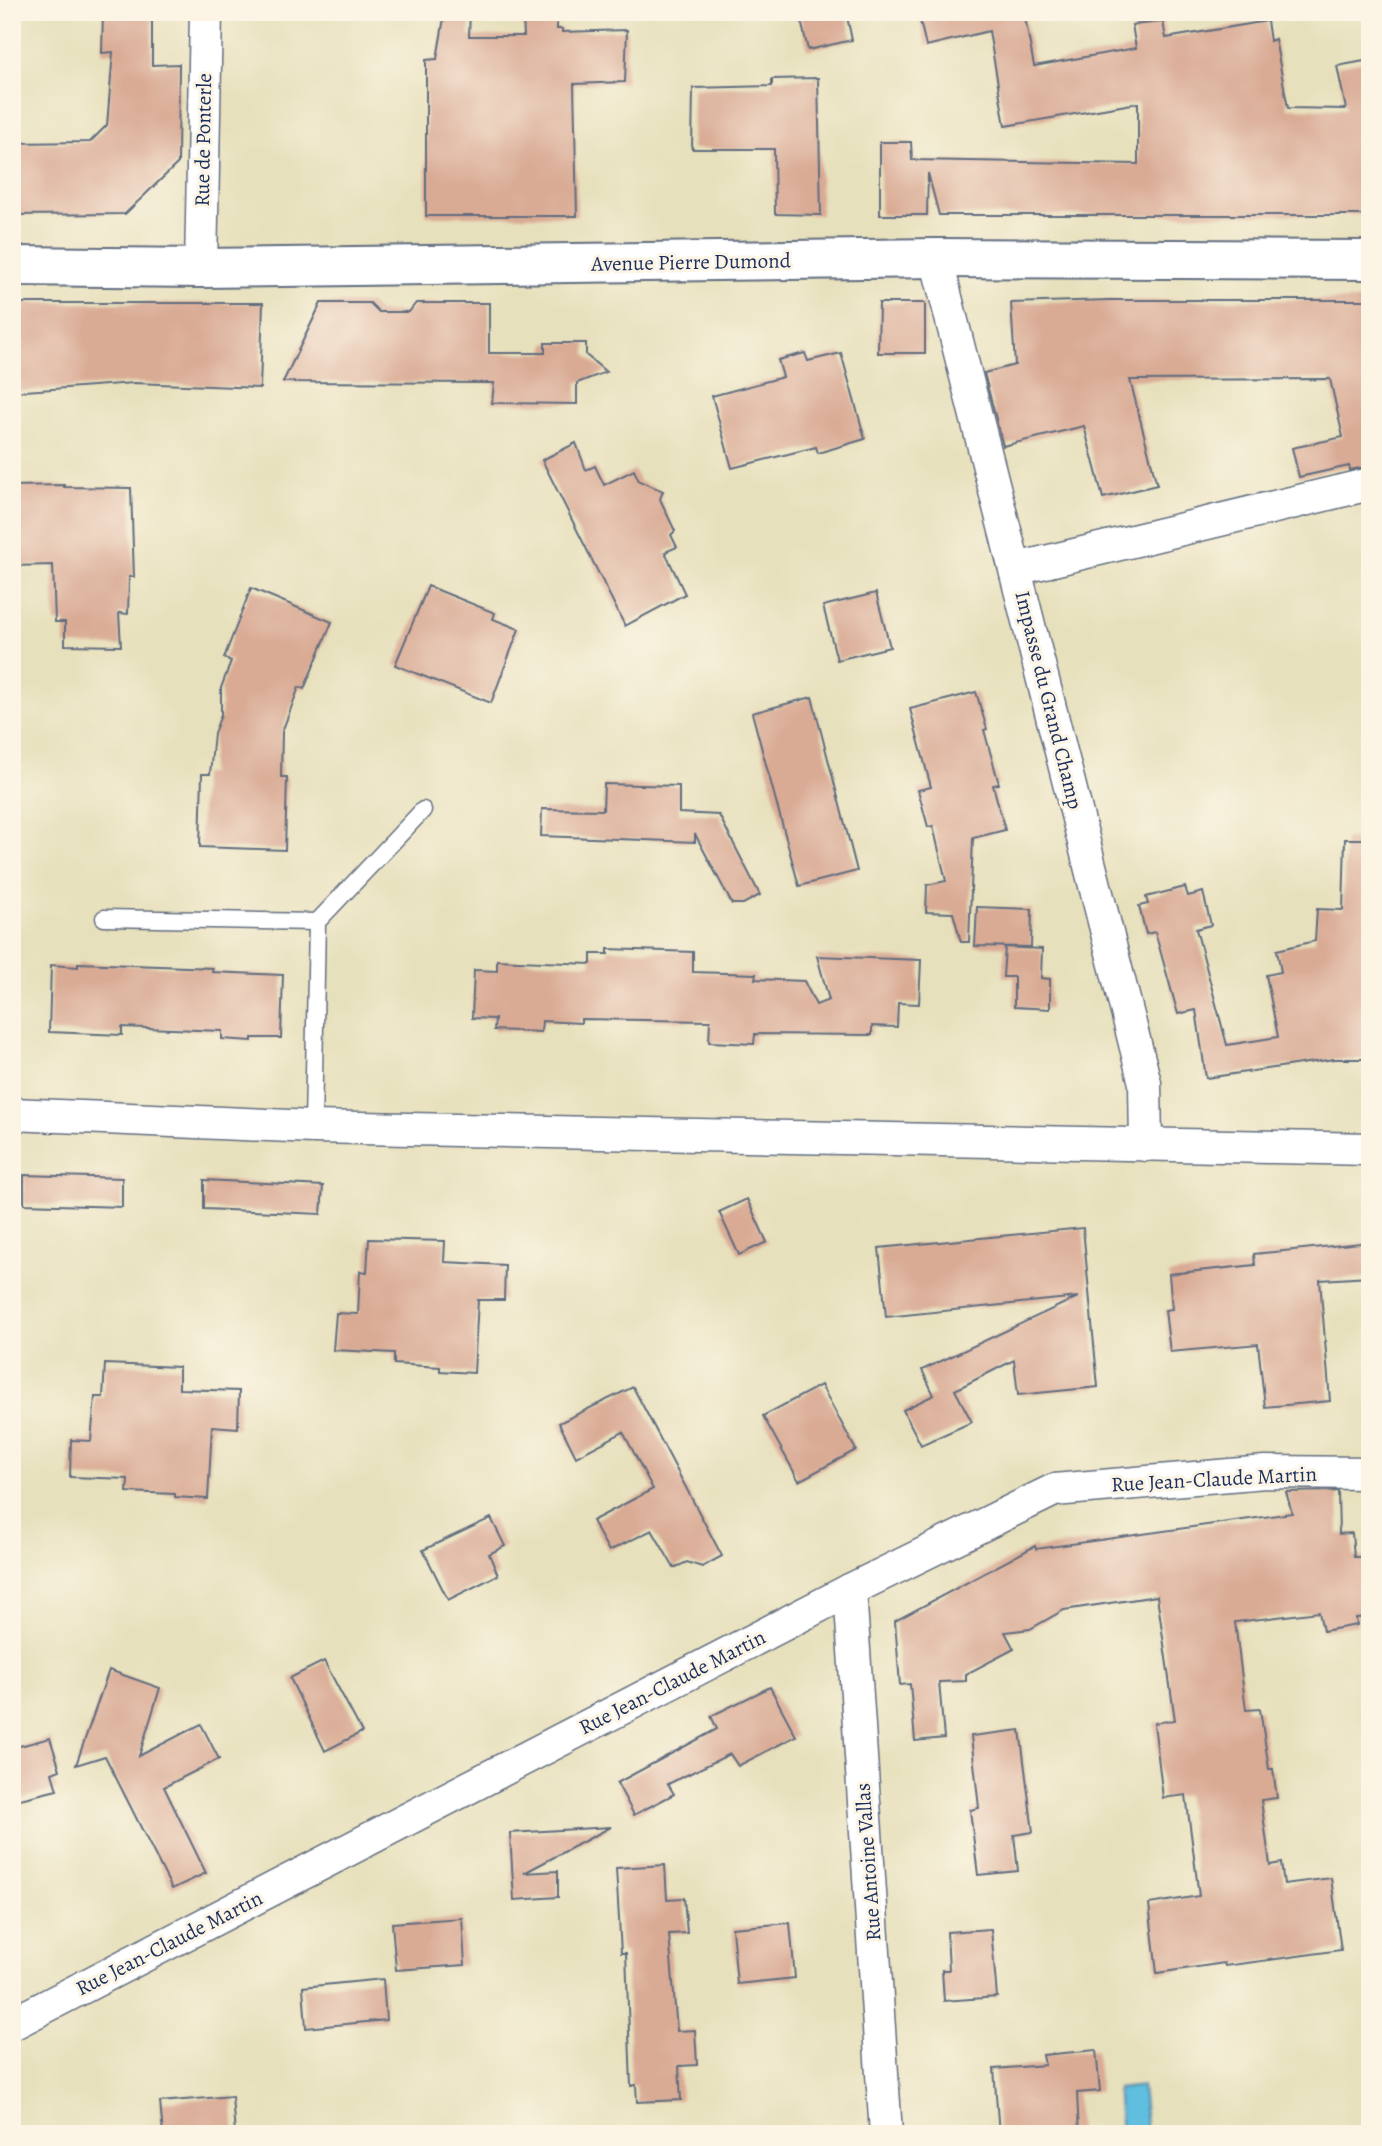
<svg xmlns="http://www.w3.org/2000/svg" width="1382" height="2146" viewBox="0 0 1382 2146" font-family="Alegreya,serif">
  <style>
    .water { fill: #60bede; stroke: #3e769e; stroke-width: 2 }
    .building { fill: #d9aa94 }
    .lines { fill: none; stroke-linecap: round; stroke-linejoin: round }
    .service-casing { stroke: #626d7f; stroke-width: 19 }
    .minor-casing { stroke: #626d7f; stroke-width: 35 }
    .secondary-casing { stroke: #626d7f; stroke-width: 42 }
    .service { stroke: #fff; stroke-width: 16 }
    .minor { stroke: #fff; stroke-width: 32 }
    .secondary { stroke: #fff; stroke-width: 38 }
    .labels { text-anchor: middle; stroke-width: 6; stroke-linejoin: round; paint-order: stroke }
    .street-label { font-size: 21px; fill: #1b2f5e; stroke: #fcf5e5 }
  </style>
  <rect width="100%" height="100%" fill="#fcf5e5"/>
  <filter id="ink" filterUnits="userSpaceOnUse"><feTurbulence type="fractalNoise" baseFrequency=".0143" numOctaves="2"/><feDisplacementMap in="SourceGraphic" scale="14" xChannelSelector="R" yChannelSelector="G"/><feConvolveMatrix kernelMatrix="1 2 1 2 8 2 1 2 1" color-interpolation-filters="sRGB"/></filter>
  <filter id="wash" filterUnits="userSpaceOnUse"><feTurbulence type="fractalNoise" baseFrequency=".00686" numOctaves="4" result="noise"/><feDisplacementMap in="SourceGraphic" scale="28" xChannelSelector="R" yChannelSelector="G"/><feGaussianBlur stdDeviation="1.57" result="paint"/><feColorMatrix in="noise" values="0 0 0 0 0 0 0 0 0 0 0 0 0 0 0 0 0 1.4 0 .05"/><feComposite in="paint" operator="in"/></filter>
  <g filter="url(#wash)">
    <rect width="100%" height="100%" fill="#e7e0bc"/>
    <path class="water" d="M 1142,2086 L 1147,2134 L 1118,2134 L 1121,2133 L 1117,2089 Z"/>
    <g id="blocks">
      <g class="building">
        <path d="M 103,12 L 152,12 L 152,65 L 179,64 L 178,163 L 125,214 L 12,215 L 12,143 L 90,142 L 107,125 L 113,52 L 102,53 Z"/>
        <path d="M 445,12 L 470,12 L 469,36 L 524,36 L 523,17 L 557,14 L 557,29 L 562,29 L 562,32 L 627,30 L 625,82 L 574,84 L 577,216 L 426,216 L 426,60 L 437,59 Z"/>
        <path d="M 799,12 L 846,12 L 852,40 L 808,50 Z"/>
        <path d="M 918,12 L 1024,12 L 1034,66 L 1136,48 L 1132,25 L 1163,22 L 1166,38 L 1267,21 L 1270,41 L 1275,39 L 1288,108 L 1346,109 L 1337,66 L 1370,60 L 1370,215 L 939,215 L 928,173 L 927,215 L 880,215 L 880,142 L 911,142 L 912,160 L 1138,164 L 1138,103 L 1005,126 L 989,31 L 926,46 Z"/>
        <path d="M 818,78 L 821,215 L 775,214 L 774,149 L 692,149 L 693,88 L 772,86 L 772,79 Z"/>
        <path d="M 1109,300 L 1370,300 L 1370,466 L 1350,470 L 1349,466 L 1299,477 L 1292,448 L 1343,437 L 1330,379 L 1130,380 L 1157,485 L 1103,498 L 1084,426 L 1003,446 L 984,373 L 1015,365 L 1011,303 Z"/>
        <path d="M 12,303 L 263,303 L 260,388 L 134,383 L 12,392 Z"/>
        <path d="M 321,303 L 370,303 L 379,312 L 409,312 L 416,303 L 489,303 L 489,353 L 545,353 L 545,343 L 586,343 L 586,355 L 606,372 L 577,383 L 577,404 L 492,403 L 494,383 L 283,382 Z"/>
        <path d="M 879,303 L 925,303 L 925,353 L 878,353 Z"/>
        <path d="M 805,353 L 808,361 L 841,353 L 865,439 L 818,453 L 816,447 L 732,468 L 712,396 L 783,377 L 778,360 Z"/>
        <path d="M 576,443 L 586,470 L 595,466 L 604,485 L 634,470 L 639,481 L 663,491 L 660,499 L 675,531 L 671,535 L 677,547 L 665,552 L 685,594 L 625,626 L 542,460 Z"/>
        <path d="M 64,485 L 64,487 L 131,488 L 134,577 L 129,577 L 128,614 L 119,613 L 121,646 L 65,645 L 65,622 L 55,622 L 53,565 L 12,566 L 12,486 Z"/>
        <path d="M 428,586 L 495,613 L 493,619 L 519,629 L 491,703 L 395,665 Z"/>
        <path d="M 251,588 L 332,622 L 304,689 L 299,687 L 282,732 L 281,777 L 287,777 L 285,850 L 200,847 L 202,774 L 210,774 L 214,733 L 221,715 L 221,688 L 231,661 L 224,658 Z"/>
        <path d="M 876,593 L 890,647 L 837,660 L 823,606 Z"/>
        <path d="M 976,692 L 987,729 L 984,730 L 999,784 L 993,785 L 1005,830 L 973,838 L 969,942 L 961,942 L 953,913 L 926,912 L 927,885 L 946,881 L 933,826 L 928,827 L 918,790 L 931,787 L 910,709 Z"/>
        <path d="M 812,697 L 857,871 L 799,886 L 752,713 Z"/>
        <path d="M 604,784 L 679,786 L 679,813 L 719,815 L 760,895 L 743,904 L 732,904 L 695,834 L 695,842 L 541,836 L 542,809 L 603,810 Z"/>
        <path d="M 1345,839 L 1370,839 L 1370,1002 L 1365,1002 L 1364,1059 L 1334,1059 L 1206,1078 L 1196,1010 L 1178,1014 L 1155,932 L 1146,934 L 1139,906 L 1148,904 L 1146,897 L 1185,887 L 1188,896 L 1203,892 L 1211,925 L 1196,929 L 1227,1045 L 1278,1037 L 1266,975 L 1281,972 L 1277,950 L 1315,941 L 1317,909 L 1343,910 Z"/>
        <path d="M 977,907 L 1032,909 L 1031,947 L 975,946 Z"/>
        <path d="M 1005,947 L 1042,949 L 1041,978 L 1050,979 L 1050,1009 L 1014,1007 L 1014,977 L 1003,977 Z"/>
        <path d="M 608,949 L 693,952 L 693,972 L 756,974 L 755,979 L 804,981 L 816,1005 L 829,1000 L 817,956 L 921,960 L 919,1004 L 898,1003 L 897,1027 L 872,1026 L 872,1035 L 755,1034 L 754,1044 L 709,1042 L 710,1021 L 581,1019 L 581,1023 L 542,1021 L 541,1032 L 494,1030 L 495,1019 L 472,1018 L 474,970 L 497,971 L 497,960 L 591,964 L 591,954 L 608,954 Z"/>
        <path d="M 78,963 L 213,968 L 212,972 L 283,975 L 281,1038 L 252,1038 L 252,1041 L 222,1039 L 222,1031 L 122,1027 L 122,1035 L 49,1032 L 51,965 L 78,967 Z"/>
        <path d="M 24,1175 L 122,1178 L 122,1207 L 24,1204 Z"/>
        <path d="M 204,1180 L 323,1186 L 321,1214 L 204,1209 Z"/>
        <path d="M 747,1199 L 767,1242 L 739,1255 L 719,1212 Z"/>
        <path d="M 1083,1228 L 1098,1387 L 1018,1395 L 1014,1360 L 955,1390 L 972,1422 L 921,1445 L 903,1410 L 934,1395 L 922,1370 L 1078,1297 L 886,1317 L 879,1248 Z"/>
        <path d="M 369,1239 L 445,1241 L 444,1262 L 505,1265 L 504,1300 L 478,1300 L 474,1373 L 440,1371 L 440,1367 L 394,1364 L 394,1353 L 333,1350 L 336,1313 L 358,1314 L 360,1271 L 367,1272 Z"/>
        <path d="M 1370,1242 L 1370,1277 L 1320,1280 L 1330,1401 L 1265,1407 L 1258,1344 L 1170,1352 L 1165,1310 L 1172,1309 L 1169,1274 L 1255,1265 L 1254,1254 Z"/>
        <path d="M 105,1364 L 179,1367 L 179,1389 L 239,1391 L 238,1428 L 212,1426 L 208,1499 L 175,1497 L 175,1494 L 127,1492 L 128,1479 L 70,1477 L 71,1440 L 91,1441 L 95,1397 L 103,1397 Z"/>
        <path d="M 821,1385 L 856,1450 L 799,1481 L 763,1416 Z"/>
        <path d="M 633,1387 L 722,1556 L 702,1567 L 687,1562 L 674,1568 L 652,1530 L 609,1551 L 592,1521 L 653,1489 L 623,1432 L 576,1457 L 559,1423 Z"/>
        <path d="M 1338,1491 L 1339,1534 L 1352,1533 L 1354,1557 L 1370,1557 L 1370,1617 L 1356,1618 L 1357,1625 L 1323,1631 L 1319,1612 L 1235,1622 L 1246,1710 L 1260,1709 L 1269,1769 L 1273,1769 L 1277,1798 L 1261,1800 L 1270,1865 L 1281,1863 L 1284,1884 L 1331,1878 L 1341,1950 L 1225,1966 L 1224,1963 L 1157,1973 L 1149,1904 L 1199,1896 L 1186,1795 L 1163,1798 L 1154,1723 L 1175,1720 L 1157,1596 L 1064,1610 L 1030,1629 L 1005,1632 L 1014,1649 L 966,1674 L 966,1681 L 939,1682 L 944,1738 L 915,1741 L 910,1684 L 900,1685 L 895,1621 L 1035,1546 L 1036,1549 L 1292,1513 L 1286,1492 Z"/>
        <path d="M 491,1518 L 505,1546 L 489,1554 L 498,1575 L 448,1600 L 423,1550 Z"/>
        <path d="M 324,1661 L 362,1732 L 325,1751 L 290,1678 Z"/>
        <path d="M 109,1670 L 160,1688 L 139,1756 L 201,1724 L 219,1759 L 164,1787 L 206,1873 L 172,1889 L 105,1756 L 76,1765 Z"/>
        <path d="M 770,1687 L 796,1736 L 738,1766 L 730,1754 L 668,1784 L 674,1794 L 634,1815 L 617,1783 L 717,1729 L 711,1716 Z"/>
        <path d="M 1020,1730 L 1033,1832 L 1014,1835 L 1018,1871 L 978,1875 L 970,1810 L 979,1808 L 971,1736 Z"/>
        <path d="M 50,1738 L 60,1770 L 52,1773 L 57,1790 L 12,1801 L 12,1748 Z"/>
        <path d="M 611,1827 L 524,1873 L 558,1871 L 558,1897 L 514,1900 L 510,1833 Z"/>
        <path d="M 665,1865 L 667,1899 L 684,1898 L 687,1933 L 669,1934 L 677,2031 L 695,2030 L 697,2065 L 679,2066 L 681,2100 L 637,2102 L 636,2085 L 631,2086 L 626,1953 L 621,1953 L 616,1868 Z"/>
        <path d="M 462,1918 L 465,1965 L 396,1970 L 392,1923 Z"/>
        <path d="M 790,1923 L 795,1978 L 737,1984 L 732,1928 Z"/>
        <path d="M 991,1929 L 997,1997 L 944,2001 L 942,1970 L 949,1970 L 947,1932 Z"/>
        <path d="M 383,1979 L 386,2020 L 306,2028 L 303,1987 Z"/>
        <path d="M 1096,2050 L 1100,2091 L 1077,2093 L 1079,2134 L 999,2134 L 994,2069 L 1045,2065 L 1043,2055 Z"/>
        <path d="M 232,2096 L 235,2134 L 163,2134 L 160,2102 Z"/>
      </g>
    </g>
  </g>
  <g filter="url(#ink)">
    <use href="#blocks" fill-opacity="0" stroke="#626d7f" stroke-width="2"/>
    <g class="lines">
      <g class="service-casing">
        <g id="service">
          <path d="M 104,918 L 317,922"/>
          <path d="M 313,1127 L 317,922 L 423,810"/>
        </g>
      </g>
      <g class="minor-casing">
        <g id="minor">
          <path d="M 936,258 L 1145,1083 L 1146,1145"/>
          <path d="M 201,268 L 206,12"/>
          <path d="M 1016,569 L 1370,484"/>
          <path d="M 12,1114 L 313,1127 L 1370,1149"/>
          <path d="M 850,1590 L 886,2134"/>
          <path d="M 12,2024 L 850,1590 L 1054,1490 L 1265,1472 L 1370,1473"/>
        </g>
      </g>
      <g class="secondary-casing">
        <path id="secondary" d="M 12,266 L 201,268 L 936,258 L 1370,260"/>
      </g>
      <use href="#service" class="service"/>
      <use href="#minor" class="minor"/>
      <use href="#secondary" class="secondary"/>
    </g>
  </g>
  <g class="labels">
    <g class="street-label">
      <text transform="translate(203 140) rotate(-89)" y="7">Rue de Ponterle</text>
      <text transform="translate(691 262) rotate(-1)" y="7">Avenue Pierre Dumond</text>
      <text transform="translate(1049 700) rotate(76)" y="7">Impasse du Grand Champ</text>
      <text transform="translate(1214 1479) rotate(-3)" y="7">Rue Jean-Claude Martin</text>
      <text transform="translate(672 1682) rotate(-27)" y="7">Rue Jean-Claude Martin</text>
      <text transform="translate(868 1862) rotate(-94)" y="7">Rue Antoine Vallas</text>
      <text transform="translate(169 1943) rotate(-27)" y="7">Rue Jean-Claude Martin</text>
    </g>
  </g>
  <rect width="1382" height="2146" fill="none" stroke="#fcf5e5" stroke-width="42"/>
</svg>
